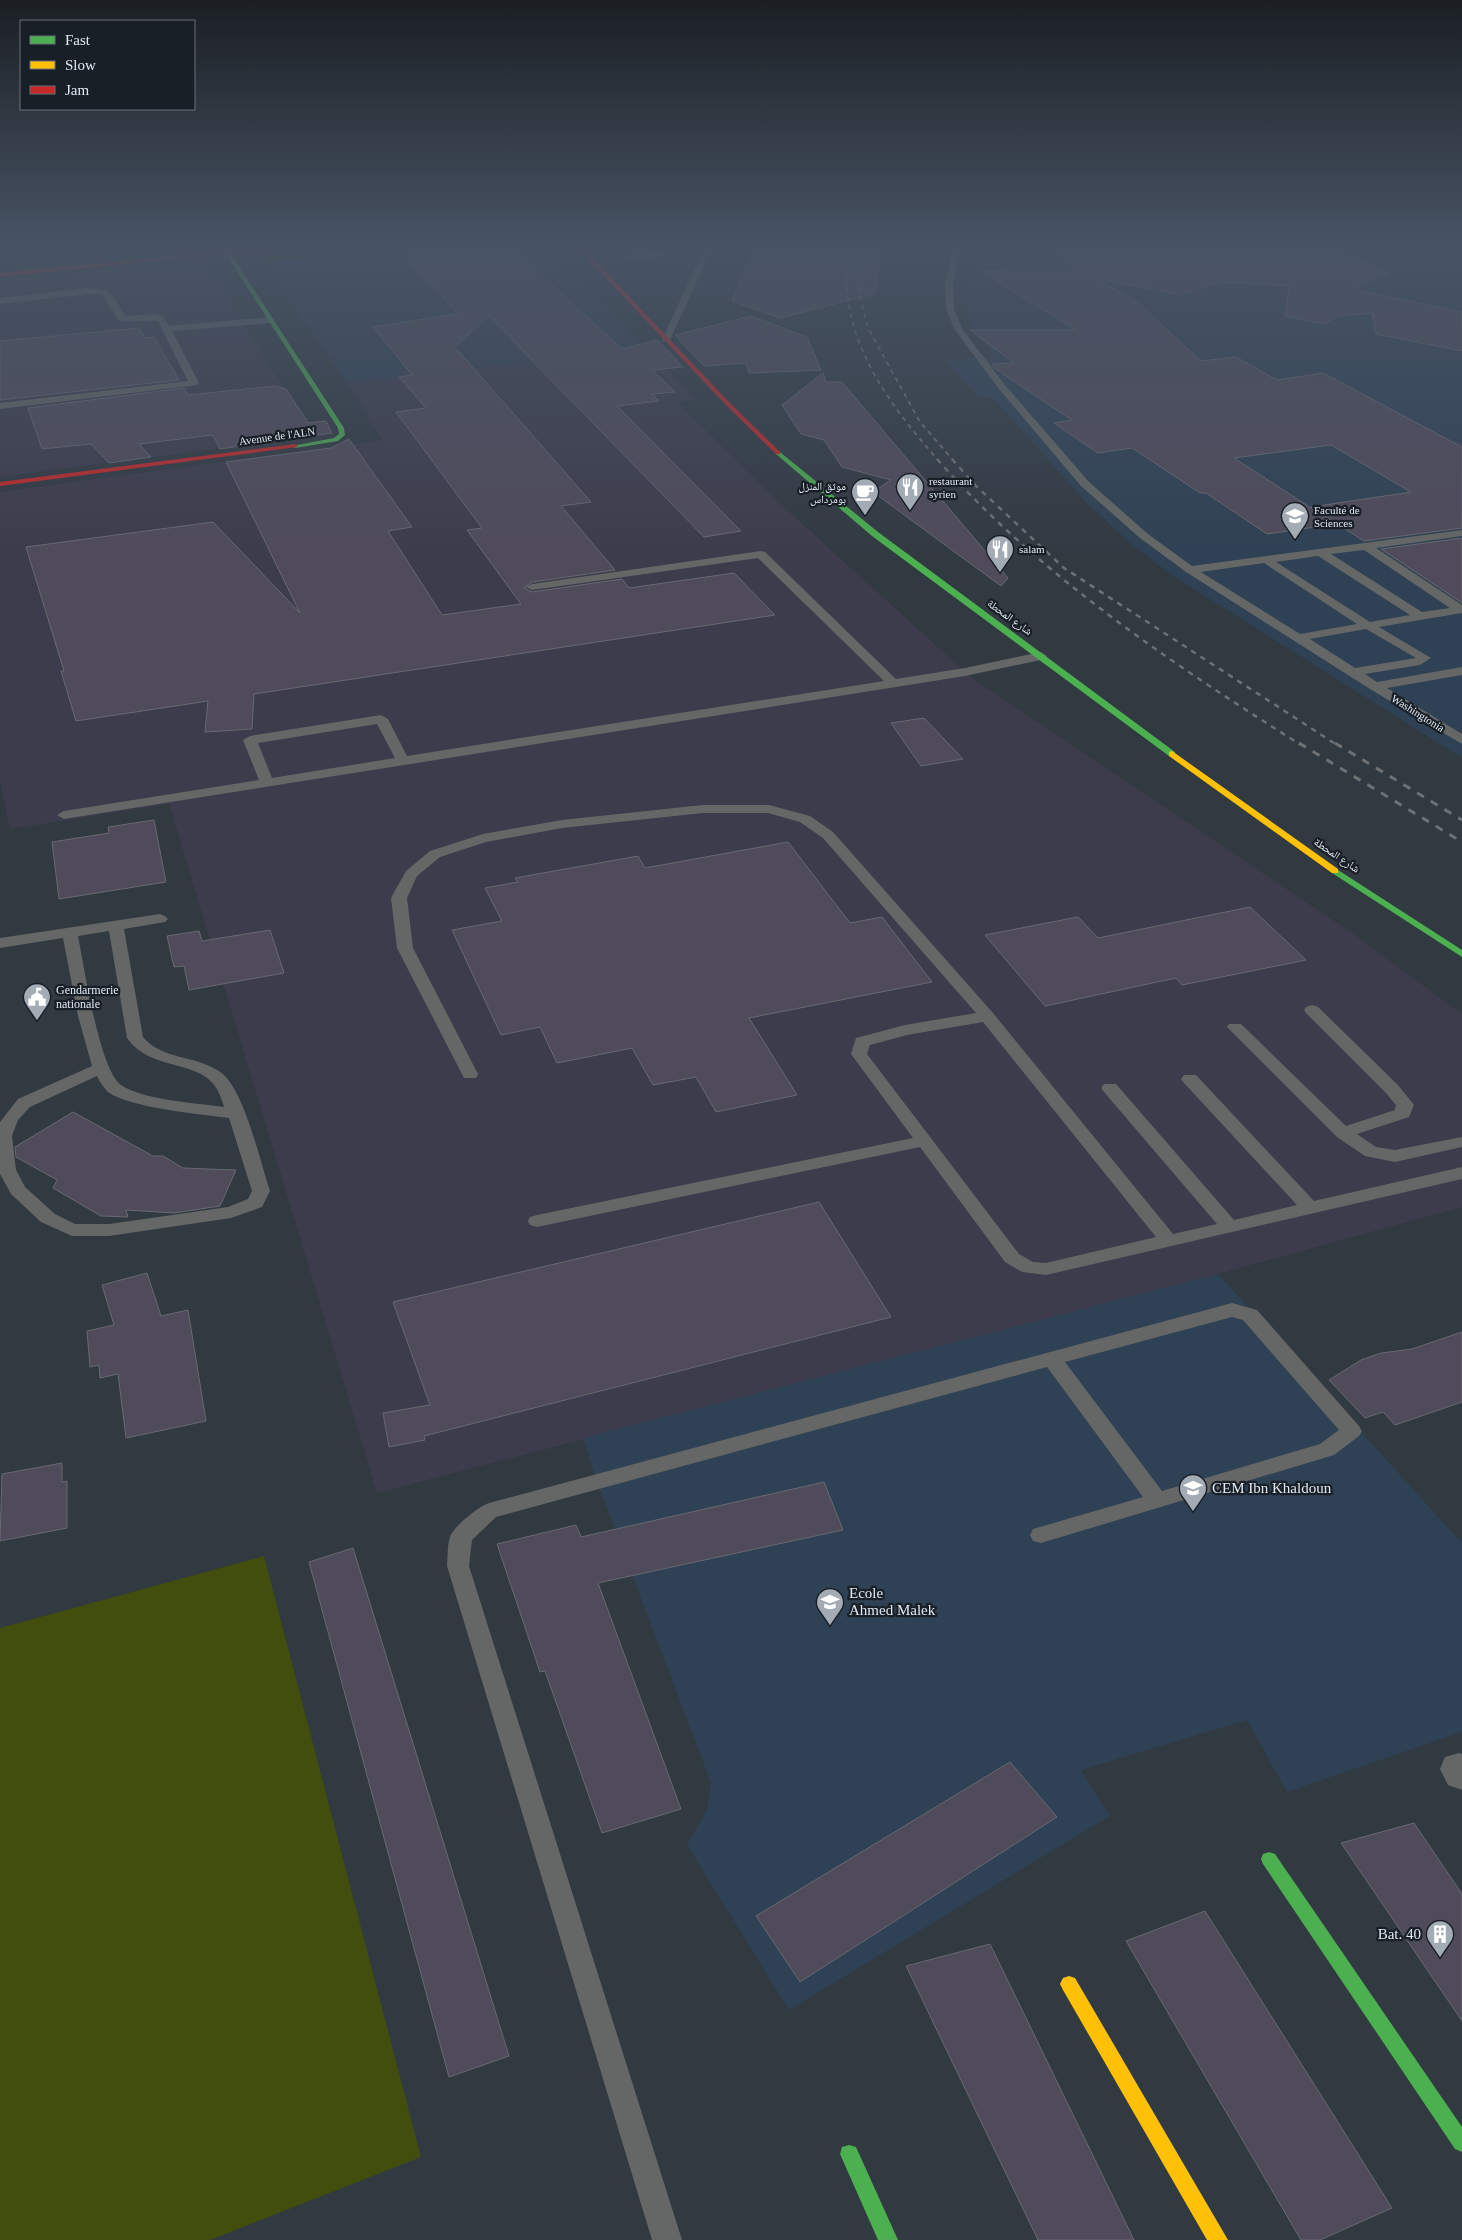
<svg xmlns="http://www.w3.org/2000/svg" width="1462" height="2240" viewBox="0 0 1462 2240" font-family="'Times New Roman','Noto Naskh Arabic',serif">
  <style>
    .commercial { fill: #3d3c4c }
    .built { fill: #2f4154 }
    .green { fill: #414e0e }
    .building { fill: #504b5b; stroke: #686971 }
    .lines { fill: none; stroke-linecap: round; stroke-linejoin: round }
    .lane { fill: #646765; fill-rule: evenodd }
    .street { fill: #646765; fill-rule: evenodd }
    .fast { fill: #4caf50; fill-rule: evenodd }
    .slow { fill: #ffc107; fill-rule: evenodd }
    .jam { fill: #c62828; fill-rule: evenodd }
    .rail-far2 { stroke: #6d7173; stroke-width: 2; stroke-dasharray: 4.5 4.5; stroke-linecap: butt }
    .rail-far1 { stroke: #6d7173; stroke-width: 2.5; stroke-dasharray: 5.5 5.5; stroke-linecap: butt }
    .rail { stroke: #6d7173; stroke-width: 3; stroke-dasharray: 8 8; stroke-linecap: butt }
    .labels { text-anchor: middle; stroke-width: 4.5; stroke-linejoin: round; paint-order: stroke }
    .far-street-label { font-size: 11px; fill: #e0e9f3; stroke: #191f26 }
    .far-poi-label { font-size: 11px; fill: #e0e9f3; stroke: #191f26; text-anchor: start }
    .poi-label { font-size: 12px; fill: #e0e9f3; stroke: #191f26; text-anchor: start }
    .near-poi-label { font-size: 15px; fill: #e0e9f3; stroke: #191f26; text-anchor: start }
  </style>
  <rect width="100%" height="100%" fill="#313941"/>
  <g class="commercial">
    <path d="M 203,260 L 278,379 L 320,435 L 0,477 L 0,280 Z"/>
    <path d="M 646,348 L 695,399 L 677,402 L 786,509 L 972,678 L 1352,933 L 1462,1014 L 1462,1207 L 1218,1274 L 377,1493 L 169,804 L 10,829 L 0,782 L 0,492 L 383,440 L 347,383 Z"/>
  </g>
  <g class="built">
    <path d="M 465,242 L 535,242 L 585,284 L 646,348 L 347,383 L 264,262 Z"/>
    <path d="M 986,242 L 1462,242 L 1462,283 L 1437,286 L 1462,298 L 1462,758 L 1173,576 L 1131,544 L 1086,502 L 992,397 L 978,397 L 945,360 L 994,356 L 972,325 L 967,312 L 966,298 L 976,258 Z"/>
    <path d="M 1218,1274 L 1462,1543 L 1462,1732 L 1287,1792 L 1247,1720 L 1081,1770 L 1110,1816 L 789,2010 L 687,1845 L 707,1809 L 711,1783 L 597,1482 L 583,1438 Z"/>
  </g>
  <g class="green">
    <path d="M 371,242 L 448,242 L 449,244 L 264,262 L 257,253 Z"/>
    <path d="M 264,1556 L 421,2157 L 210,2240 L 0,2240 L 0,1628 Z"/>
  </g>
  <g class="building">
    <path d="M 505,242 L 622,349 L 657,340 L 683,367 L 652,370 L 675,392 L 652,394 L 659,401 L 617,406 L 741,531 L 704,537 L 489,316 L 455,347 L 591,502 L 561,506 L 615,570 L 532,582 L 524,588 L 532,592 L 622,579 L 629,588 L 734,573 L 775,615 L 254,694 L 252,729 L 205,732 L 208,701 L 76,721 L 61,671 L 64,671 L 26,547 L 213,522 L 300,613 L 226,462 L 331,448 L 349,439 L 412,527 L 388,531 L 442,615 L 521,604 L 467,530 L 482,528 L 396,412 L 426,408 L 399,377 L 412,375 L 373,327 L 458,314 L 402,253 Z"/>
    <path d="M 755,242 L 884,242 L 874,294 L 780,318 L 732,301 Z"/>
    <path d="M 1041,242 L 1322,242 L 1388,273 L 1351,289 L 1462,312 L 1462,351 L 1376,334 L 1372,313 L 1338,316 L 1325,324 L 1285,316 L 1289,286 L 1218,282 L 1182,295 L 1094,278 L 1136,301 L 1201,361 L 1236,357 L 1277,380 L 1323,373 L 1462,447 L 1462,528 L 1364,541 L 1311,507 L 1411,492 L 1331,445 L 1234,458 L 1336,524 L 1267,534 L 1206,493 L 1200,493 L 1132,448 L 1098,453 L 1054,423 L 1072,420 L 994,368 L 992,364 L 1014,363 L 970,330 L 1076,330 L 981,271 L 1081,274 Z"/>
    <path d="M 751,316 L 807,337 L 821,370 L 749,373 L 746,363 L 704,366 L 675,335 Z"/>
    <path d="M 139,328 L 145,338 L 154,337 L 179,380 L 0,400 L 0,341 Z"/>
    <path d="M 823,373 L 826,382 L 842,382 L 1008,578 L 1001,586 L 873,492 L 891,480 L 842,467 L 824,440 L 801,434 L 782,405 Z"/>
    <path d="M 275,386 L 286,389 L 308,423 L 326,421 L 332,433 L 220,449 L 213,435 L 139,444 L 151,457 L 109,463 L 91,444 L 42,449 L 28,408 L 184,388 L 188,395 Z"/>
    <path d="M 1462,538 L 1462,603 L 1381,549 Z"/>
    <path d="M 924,718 L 963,759 L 921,766 L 891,723 Z"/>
    <path d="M 154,820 L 166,882 L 59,899 L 52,842 L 109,833 L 108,827 Z"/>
    <path d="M 788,842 L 850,923 L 882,917 L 932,982 L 749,1018 L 797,1095 L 716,1112 L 696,1077 L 653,1085 L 632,1048 L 557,1063 L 540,1027 L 501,1035 L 452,930 L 502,921 L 485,888 L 518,882 L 515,878 L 638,856 L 645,868 Z"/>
    <path d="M 1250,907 L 1306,960 L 1182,985 L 1176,978 L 1045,1006 L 985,935 L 1078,917 L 1098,938 Z"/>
    <path d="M 270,930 L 284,973 L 189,990 L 184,966 L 174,967 L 167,936 L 199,931 L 202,941 Z"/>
    <path d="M 73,1112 L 153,1156 L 163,1156 L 183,1168 L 236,1170 L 220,1206 L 174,1213 L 126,1210 L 128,1217 L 101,1216 L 53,1188 L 57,1180 L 16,1157 L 15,1147 Z"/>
    <path d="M 819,1202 L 891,1317 L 424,1436 L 425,1440 L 389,1447 L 383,1413 L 430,1405 L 393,1302 Z"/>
    <path d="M 147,1273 L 161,1316 L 188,1310 L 206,1421 L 126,1438 L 118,1374 L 100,1378 L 99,1365 L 90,1367 L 87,1331 L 114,1325 L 102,1285 Z"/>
    <path d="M 1462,1332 L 1462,1402 L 1395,1425 L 1383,1412 L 1365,1418 L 1329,1380 L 1361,1360 L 1381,1353 L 1412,1349 Z"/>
    <path d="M 62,1463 L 62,1482 L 67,1481 L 67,1528 L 0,1541 L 2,1474 Z"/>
    <path d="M 824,1482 L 843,1530 L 598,1583 L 681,1809 L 602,1833 L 545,1671 L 540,1672 L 497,1544 L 576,1525 L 581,1537 Z"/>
    <path d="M 353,1548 L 509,2056 L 449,2077 L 309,1562 Z"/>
    <path d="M 1010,1762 L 1057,1817 L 800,1982 L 756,1916 Z"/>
    <path d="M 1414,1823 L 1462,1894 L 1462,2021 L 1341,1843 Z"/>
    <path d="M 1205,1911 L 1392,2208 L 1320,2240 L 1301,2240 L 1126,1941 Z"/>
    <path d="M 990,1944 L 1134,2240 L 1038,2240 L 906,1966 Z"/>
  </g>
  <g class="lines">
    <g class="lane">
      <path d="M 707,242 L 715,242 L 670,340 L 663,342 L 662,340 Z"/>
      <path d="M 961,242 L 969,242 L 959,258 L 953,285 L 954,309 L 963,330 L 1005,385 L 1089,482 L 1148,534 L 1192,566 L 1462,530 L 1462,536 L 1376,548 L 1462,605 L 1462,613 L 1379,627 L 1431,658 L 1420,665 L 1365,674 L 1377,682 L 1462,667 L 1462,675 L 1387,688 L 1462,734 L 1462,744 L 1370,689 L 1186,572 L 1140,538 L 1081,486 L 999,389 L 955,330 L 946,309 L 945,285 L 951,258 ZM 1364,550 L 1450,608 L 1422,612 L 1331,554 ZM 1318,556 L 1410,615 L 1370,622 L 1276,562 ZM 1264,563 L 1357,624 L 1300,634 L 1201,572 ZM 1366,629 L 1416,658 L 1355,668 L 1310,639 Z"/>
      <path d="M 662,253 L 666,255 L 665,257 L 624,258 L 620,256 L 624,254 Z"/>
      <path d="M 88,288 L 107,290 L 114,298 L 125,316 L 155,314 L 164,317 L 169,326 L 270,317 L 274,320 L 270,323 L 172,331 L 199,383 L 197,385 L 0,409 L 0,403 L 188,381 L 158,321 L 119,321 L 102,294 L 88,294 L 0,304 L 0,298 Z"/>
      <path d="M 761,551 L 765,552 L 896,679 L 965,668 L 1041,652 L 1047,656 L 1041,660 L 965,676 L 64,819 L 57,815 L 64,811 L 259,780 L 243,740 L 250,736 L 381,715 L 388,719 L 407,756 L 884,681 L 758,558 L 532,590 L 526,587 L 532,584 ZM 377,724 L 395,758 L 272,778 L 258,743 Z"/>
      <path d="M 703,805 L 769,805 L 810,816 L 833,832 L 993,1013 L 1173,1234 L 1217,1224 L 1104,1092 L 1101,1088 L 1104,1084 L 1116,1084 L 1234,1220 L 1297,1205 L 1184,1083 L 1181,1079 L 1184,1075 L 1196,1075 L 1314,1201 L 1462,1167 L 1462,1179 L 1046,1275 L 1022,1272 L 1005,1262 L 920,1147 L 537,1227 L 530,1225 L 528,1221 L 530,1217 L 537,1215 L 913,1138 L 851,1054 L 856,1038 L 905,1025 L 976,1013 L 823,838 L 800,822 L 768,813 L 703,813 L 562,828 L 486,842 L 440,857 L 417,876 L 407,898 L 413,948 L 478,1074 L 476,1078 L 464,1078 L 397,948 L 391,898 L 406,871 L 430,851 L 483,834 L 562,820 ZM 983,1022 L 1156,1237 L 1046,1263 L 1033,1262 L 1019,1254 L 867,1054 L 870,1045 L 907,1035 Z"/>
      <path d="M 160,914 L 165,916 L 168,919 L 165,922 L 124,929 L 143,1037 C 158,1055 182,1056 202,1063 C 210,1066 219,1070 225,1076 C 246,1098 260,1161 270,1191 L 262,1207 L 231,1218 L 109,1236 L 72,1236 L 41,1222 L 11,1194 L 0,1174 L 0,1122 L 18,1099 L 92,1066 L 78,1016 L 63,938 L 0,948 L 0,938 ZM 109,931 L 127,1038 C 150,1071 195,1059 215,1086 C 219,1092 222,1100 224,1107 C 197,1103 143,1100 121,1085 C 99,1069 84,965 78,936 ZM 97,1076 C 99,1081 104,1088 108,1092 C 130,1108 200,1114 229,1118 L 252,1191 L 248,1199 L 228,1207 L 109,1224 L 75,1224 L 55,1214 L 25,1187 L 16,1170 L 12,1136 L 18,1120 L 30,1107 Z"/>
      <path d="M 1312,1005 L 1318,1007 L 1398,1085 L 1414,1105 L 1409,1117 L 1357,1134 L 1376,1147 L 1395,1150 L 1462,1137 L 1462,1147 L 1395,1162 L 1365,1156 L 1337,1137 L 1227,1027 L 1229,1024 L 1241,1024 L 1346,1126 L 1395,1110 L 1396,1105 L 1386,1093 L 1306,1013 L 1304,1010 L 1306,1007 Z"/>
      <path d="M 1232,1303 L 1257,1310 L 1359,1426 L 1362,1431 L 1359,1436 L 1334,1455 L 1041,1543 L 1033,1541 L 1030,1535 L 1033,1529 L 1143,1497 L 1047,1367 L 496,1517 L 472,1540 L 469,1566 L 682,2240 L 652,2240 L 447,1566 C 448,1557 447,1546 450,1537 C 453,1527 479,1506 489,1503 ZM 1232,1317 L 1243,1320 L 1339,1430 L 1320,1444 L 1162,1491 L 1065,1362 Z"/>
    </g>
    <path class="street" d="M 1459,1753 L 1462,1754 L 1462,1790 L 1448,1785 L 1440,1769 L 1445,1757 Z"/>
    <g class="fast">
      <path d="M 218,242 L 223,242 L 344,428 L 345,435 L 338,441 L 295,448 L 292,446 L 334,438 L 339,434 L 338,428 Z"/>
      <path d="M 776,452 L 780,452 L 878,532 L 1175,752 L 1175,756 L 1169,756 L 872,536 L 776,454 Z"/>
      <path d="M 1335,868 L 1462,950 L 1462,957 L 1332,873 L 1330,871 Z"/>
      <path d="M 1269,1852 L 1275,1854 L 1462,2127 L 1462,2152 L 1455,2149 L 1263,1864 L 1261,1859 L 1263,1854 Z"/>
      <path d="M 849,2145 L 856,2147 L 898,2240 L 878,2240 L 840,2154 L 842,2147 Z"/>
    </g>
    <g class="slow">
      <path d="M 1172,751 L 1338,869 L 1338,873 L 1332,873 L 1169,756 L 1169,752 Z"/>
      <path d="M 1069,1976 L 1075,1978 L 1228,2240 L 1207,2240 L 1063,1990 L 1060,1984 L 1063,1978 Z"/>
    </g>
    <g class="jam">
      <path d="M 321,242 L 339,242 L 0,277 L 0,273 Z"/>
      <path d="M 575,242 L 579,242 L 586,251 L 730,403 L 780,452 L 780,454 L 776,454 L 726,405 L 582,253 Z"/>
      <path d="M 295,444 L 297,445 L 297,447 L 0,486 L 0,482 Z"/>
    </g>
    <g class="rail-far2">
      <path d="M 852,242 C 850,257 846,272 847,287 C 851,355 895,411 938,460"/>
      <path d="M 861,242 L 858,263 L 860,297 L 868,328 L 920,422 L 953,460"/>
    </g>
    <g class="rail-far1">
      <path d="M 937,459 C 1039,575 1171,663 1301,745"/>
      <path d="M 952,459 L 975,485 L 1064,568 L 1337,745"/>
    </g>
    <g class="rail">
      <path d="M 1299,743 L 1462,842"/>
      <path d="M 1335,743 L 1462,820"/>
    </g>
  </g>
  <linearGradient id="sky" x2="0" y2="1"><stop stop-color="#1b1f24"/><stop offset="0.44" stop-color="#485465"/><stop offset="1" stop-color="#485465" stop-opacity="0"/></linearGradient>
  <rect width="1462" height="556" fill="url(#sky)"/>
  <defs>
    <g id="restaurant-pin" transform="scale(1.4375)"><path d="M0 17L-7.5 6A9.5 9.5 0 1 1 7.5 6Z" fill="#a3abb5" stroke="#191f26"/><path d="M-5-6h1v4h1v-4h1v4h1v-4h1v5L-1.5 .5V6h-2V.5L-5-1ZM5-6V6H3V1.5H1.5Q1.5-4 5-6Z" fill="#fff"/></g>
    <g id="cafe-pin" transform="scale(1.4375)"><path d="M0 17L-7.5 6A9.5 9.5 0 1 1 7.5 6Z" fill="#a3abb5" stroke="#191f26"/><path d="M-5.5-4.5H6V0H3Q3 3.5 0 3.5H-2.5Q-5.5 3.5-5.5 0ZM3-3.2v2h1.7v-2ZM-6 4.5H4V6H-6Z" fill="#fff"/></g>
    <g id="university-pin" transform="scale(1.4375)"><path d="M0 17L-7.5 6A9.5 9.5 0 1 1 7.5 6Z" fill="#a3abb5" stroke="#191f26"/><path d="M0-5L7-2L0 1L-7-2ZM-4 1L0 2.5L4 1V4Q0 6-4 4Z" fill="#fff"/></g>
    <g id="civic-pin" transform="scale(1.4375)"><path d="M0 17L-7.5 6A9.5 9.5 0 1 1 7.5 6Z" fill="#a3abb5" stroke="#191f26"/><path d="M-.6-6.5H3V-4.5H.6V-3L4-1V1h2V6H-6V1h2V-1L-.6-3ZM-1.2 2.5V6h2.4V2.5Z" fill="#fff"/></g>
    <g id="school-pin" transform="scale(1.4375)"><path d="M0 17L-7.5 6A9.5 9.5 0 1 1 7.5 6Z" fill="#a3abb5" stroke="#191f26"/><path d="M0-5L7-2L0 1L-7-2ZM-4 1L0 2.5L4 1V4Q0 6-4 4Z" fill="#fff"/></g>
    <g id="building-pin" transform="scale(1.4375)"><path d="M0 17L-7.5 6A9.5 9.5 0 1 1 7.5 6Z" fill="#a3abb5" stroke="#191f26"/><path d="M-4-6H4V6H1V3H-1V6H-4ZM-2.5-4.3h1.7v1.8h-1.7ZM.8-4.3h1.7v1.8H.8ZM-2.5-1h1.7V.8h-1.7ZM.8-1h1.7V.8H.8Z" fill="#fff"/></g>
  </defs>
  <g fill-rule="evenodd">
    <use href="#restaurant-pin" x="910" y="487"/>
    <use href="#cafe-pin" x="865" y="492"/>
    <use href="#university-pin" x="1295" y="516"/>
    <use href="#restaurant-pin" x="1000" y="549"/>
    <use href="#civic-pin" x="37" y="997"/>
    <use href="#school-pin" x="1193" y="1488"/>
    <use href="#school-pin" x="830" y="1602"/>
    <use href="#building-pin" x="1440" y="1934"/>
  </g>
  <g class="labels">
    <g class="far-street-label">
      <text transform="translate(277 436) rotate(-8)" y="4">Avenue de l'ALN</text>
      <text transform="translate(1010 617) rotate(36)" y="4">شارع المحطة</text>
      <text transform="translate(1418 713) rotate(32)" y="4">Washingtonia</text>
      <text transform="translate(1337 855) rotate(34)" y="4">شارع المحطة</text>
    </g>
    <g class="far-poi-label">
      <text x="929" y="485">restaurant<tspan x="929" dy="13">syrien</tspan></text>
      <text x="846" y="490" text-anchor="end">موثق المنزل<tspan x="846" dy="13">بومرداس</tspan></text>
      <text x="1314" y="514">Faculté de<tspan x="1314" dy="13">Sciences</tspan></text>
      <text x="1019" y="553">salam</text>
    </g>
    <g class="poi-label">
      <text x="56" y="994">Gendarmerie<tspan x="56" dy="14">nationale</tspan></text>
    </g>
    <g class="near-poi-label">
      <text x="1212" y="1493">CEM Ibn Khaldoun</text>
      <text x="849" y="1598">Ecole<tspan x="849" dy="17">Ahmed Malek</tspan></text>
      <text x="1421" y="1939" text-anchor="end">Bat. 40</text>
    </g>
  </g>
  <rect x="20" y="20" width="175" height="90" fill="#191f26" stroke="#697078"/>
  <rect x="30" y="36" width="25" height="8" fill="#4caf50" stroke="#697078"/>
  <text x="65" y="45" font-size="15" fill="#e0e9f3">Fast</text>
  <rect x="30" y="61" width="25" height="8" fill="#ffc107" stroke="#697078"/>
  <text x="65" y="70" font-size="15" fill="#e0e9f3">Slow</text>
  <rect x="30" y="86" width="25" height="8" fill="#c62828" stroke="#697078"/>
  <text x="65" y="95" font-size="15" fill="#e0e9f3">Jam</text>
</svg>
